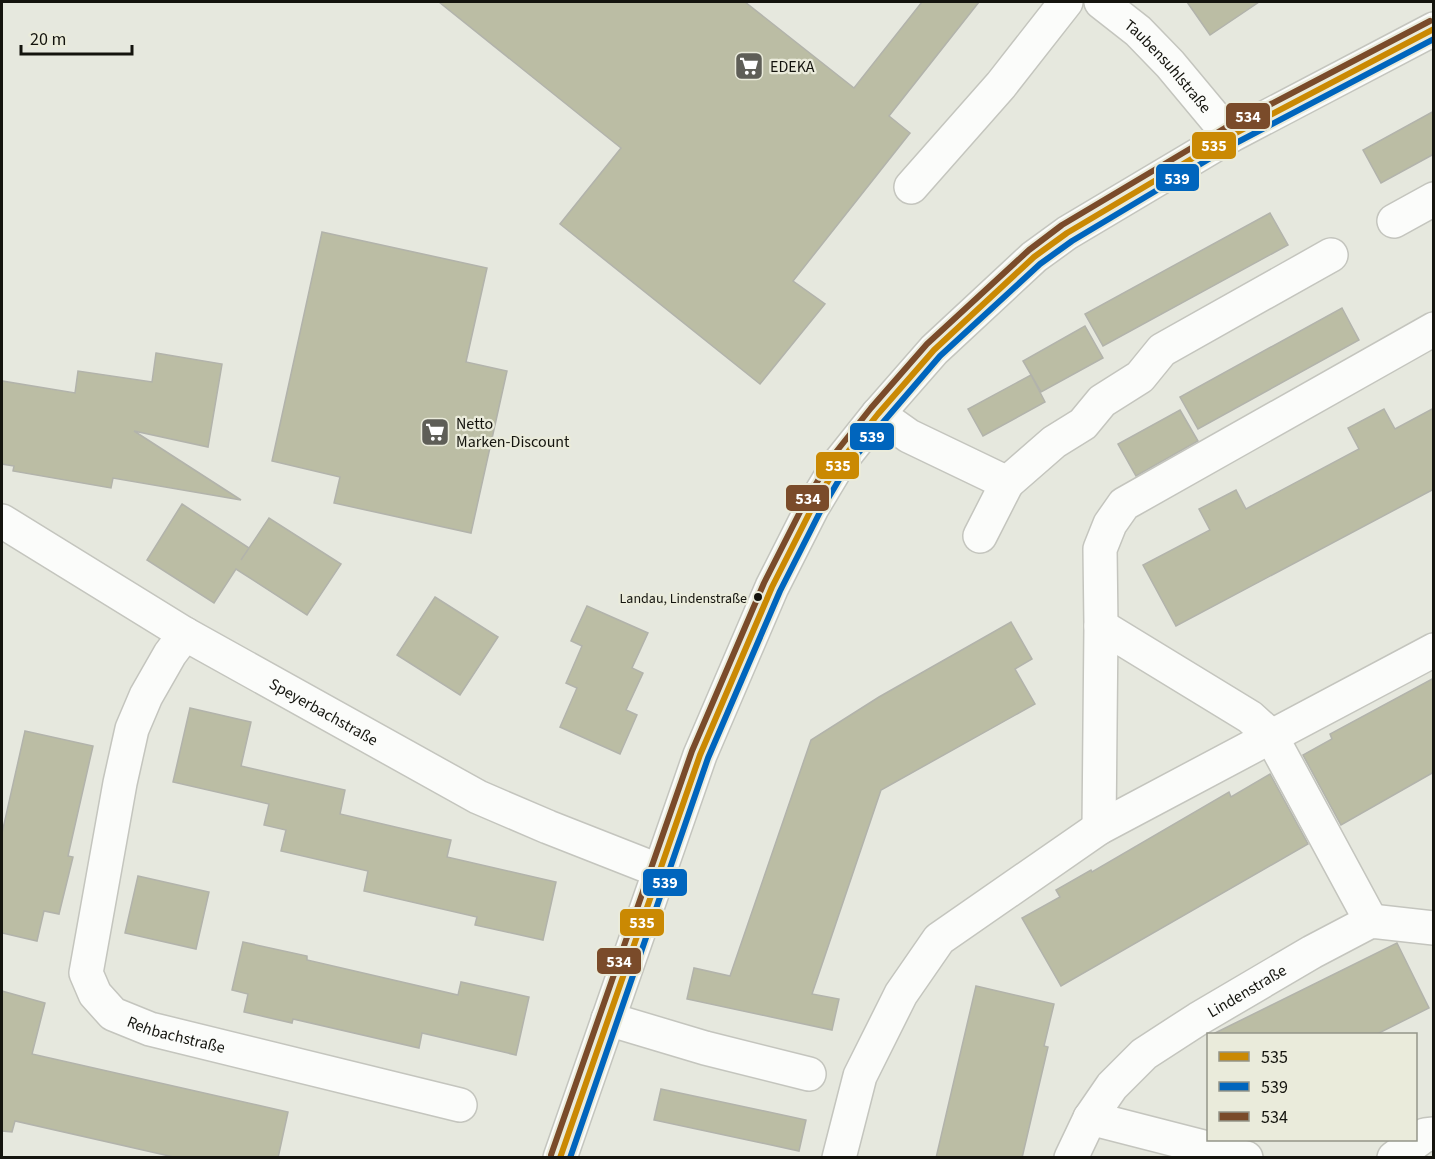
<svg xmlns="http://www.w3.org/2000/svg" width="1435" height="1159" viewBox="0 0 1435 1159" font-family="'Source Sans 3',sans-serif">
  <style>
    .building { fill: #bbbda4; stroke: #b2b3ab; stroke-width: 1.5 }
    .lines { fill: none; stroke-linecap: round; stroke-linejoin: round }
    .minor-casing { stroke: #c4c5be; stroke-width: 36 }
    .minor { stroke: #fbfcfa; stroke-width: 33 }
    .bus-1-casing { stroke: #eaebdb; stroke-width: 10 }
    .bus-2-casing { stroke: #eaebdb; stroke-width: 10 }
    .bus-3-casing { stroke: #eaebdb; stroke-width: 10 }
    .bus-1 { stroke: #ca8903; stroke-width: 6 }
    .bus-2 { stroke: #0065bd; stroke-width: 6 }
    .bus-3 { stroke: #7a4b2a; stroke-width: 6 }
    .bus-dot { fill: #14140e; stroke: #eaebdb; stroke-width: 2 }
    .labels { text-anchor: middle; stroke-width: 4.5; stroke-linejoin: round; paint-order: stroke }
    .bus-label { font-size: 14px; fill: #14140e; stroke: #eaebdb; text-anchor: end }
    .poi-label { font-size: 16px; fill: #14140e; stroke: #eaebdb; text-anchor: start }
    .street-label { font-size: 16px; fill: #14140e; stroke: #eaebdb }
    .line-badge { stroke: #eaebdb; stroke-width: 2 }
    .badge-label { font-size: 16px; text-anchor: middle; font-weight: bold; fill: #fff }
  </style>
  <rect width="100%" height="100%" fill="#e6e8de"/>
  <g class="building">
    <path d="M 439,2 L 745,2 L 854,88 L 922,2 L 979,2 L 889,116 L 910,133 L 793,281 L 825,304 L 760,384 L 560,224 L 621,148 Z"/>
    <path d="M 1187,2 L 1259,2 L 1210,35 Z"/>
    <path d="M 1434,111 L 1434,154 L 1381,183 L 1363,150 Z"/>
    <path d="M 1270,213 L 1288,245 L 1103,346 L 1085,314 Z"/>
    <path d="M 322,232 L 487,268 L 466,362 L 507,371 L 471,533 L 334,503 L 340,477 L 272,461 Z"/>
    <path d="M 1342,308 L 1359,340 L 1198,429 L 1180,397 Z"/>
    <path d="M 1085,326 L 1103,358 L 1041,392 L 1023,361 Z"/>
    <path d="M 156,353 L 222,364 L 208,447 L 134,431 L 241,500 L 113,478 L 111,488 L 13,471 L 14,466 L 2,464 L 2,381 L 75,393 L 78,371 L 152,382 Z"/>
    <path d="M 1031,375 L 1045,402 L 983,436 L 968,409 Z"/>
    <path d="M 1434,408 L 1434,489 L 1176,626 L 1143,565 L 1210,530 L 1199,509 L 1236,490 L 1246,509 L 1359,449 L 1348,428 L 1384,409 L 1395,429 Z"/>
    <path d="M 1180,410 L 1198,441 L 1136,476 L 1118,444 Z"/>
    <path d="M 182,504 L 249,548 L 241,560 L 269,518 L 341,564 L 307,615 L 236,569 L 214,603 L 147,560 Z"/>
    <path d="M 435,597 L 498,637 L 460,695 L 397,655 Z"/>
    <path d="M 587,606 L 648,633 L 632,668 L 643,673 L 626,710 L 637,715 L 620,754 L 560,727 L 577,688 L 566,683 L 582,646 L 571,641 Z"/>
    <path d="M 1011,622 L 1032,659 L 1015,669 L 1035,704 L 881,790 L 812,994 L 839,999 L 832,1030 L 687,999 L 694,968 L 730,976 L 811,740 L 879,697 Z"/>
    <path d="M 1434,678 L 1434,772 L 1341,825 L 1303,755 L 1332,739 L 1330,734 Z"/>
    <path d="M 190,708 L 251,722 L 241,766 L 345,790 L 340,814 L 451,840 L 447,857 L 556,882 L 543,940 L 475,925 L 477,917 L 364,891 L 368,871 L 281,851 L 286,830 L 264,825 L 269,804 L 173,782 Z"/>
    <path d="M 25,731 L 93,746 L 68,856 L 73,857 L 59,914 L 44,911 L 37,941 L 2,933 L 2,833 Z"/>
    <path d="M 1270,774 L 1308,844 L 1061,986 L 1022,918 L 1060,897 L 1056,890 L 1091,870 L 1092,872 L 1229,792 L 1231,797 Z"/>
    <path d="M 138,876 L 209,892 L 196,949 L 125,933 Z"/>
    <path d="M 243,942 L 307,956 L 307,960 L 458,995 L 461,982 L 529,997 L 516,1055 L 422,1033 L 419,1048 L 293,1019 L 292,1023 L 244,1012 L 248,994 L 232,990 Z"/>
    <path d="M 1397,943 L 1429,1008 L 1375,1035 L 1211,1035 Z"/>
    <path d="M 976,986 L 1054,1004 L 1044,1046 L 1048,1047 L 1022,1158 L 936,1158 Z"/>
    <path d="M 2,991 L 45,1003 L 32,1054 L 288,1112 L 278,1158 L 178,1158 L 15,1121 L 12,1132 L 2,1131 Z"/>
    <path d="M 661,1089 L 806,1120 L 799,1151 L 654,1120 Z"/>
  </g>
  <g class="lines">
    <g class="minor-casing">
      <g id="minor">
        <path id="s1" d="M 1101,2 L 1138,31 L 1170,64 L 1230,136"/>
        <path d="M 911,187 L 1001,85 L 1066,2"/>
        <path d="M 1394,221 L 1434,199"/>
        <path d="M 878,414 L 909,436 L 1007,483 L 1054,442 L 1083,424 L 1102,401 L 1140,377 L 1162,350 L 1331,255"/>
        <path id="s2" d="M 2,521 L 185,634 L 478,797 L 548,827 L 660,871"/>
        <path d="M 980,536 L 1007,483"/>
        <path d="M 1101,626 L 1250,717 L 1271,736 L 1371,921"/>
        <path id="s3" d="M 185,634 L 170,654 L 146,696 L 132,729 L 120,783 L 86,973 L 95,994 L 113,1014 L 150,1029 L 460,1105"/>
        <path d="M 1099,828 L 1101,626 L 1100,549 L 1110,524 L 1124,504 L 1434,329"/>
        <path d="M 608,1019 L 705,1048 L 809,1074"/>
        <path d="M 1090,1118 L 1246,1158"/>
        <path d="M 560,1158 L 700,755 L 772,587 L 812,508 L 839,463 L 878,414 L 934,350 L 1034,257 L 1067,233 L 1230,136 L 1434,29"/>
        <path d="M 839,1158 L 860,1076 L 901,994 L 939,939 L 1099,828 L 1434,650"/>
        <path id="s4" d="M 1071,1158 L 1090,1118 L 1112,1086 L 1144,1054 L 1198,1019 L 1312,952 L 1371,921 L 1434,928"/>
        <path d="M 1394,1158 L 1425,1135 L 1434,1134"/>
      </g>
    </g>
    <use href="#minor" class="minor"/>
    <g class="bus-1-casing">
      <path id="bus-1" d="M 560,1158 L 700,755 L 772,587 L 812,508 L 839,463 L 878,414 L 934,350 L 1034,257 L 1067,233 L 1230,136 L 1434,29"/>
    </g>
    <g class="bus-2-casing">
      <path id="bus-2" d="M 570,1158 L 708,758 L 780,591 L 820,512 L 846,468 L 885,420 L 940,356 L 1040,264 L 1072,241 L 1234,144 L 1434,39"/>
    </g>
    <g class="bus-3-casing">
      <path id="bus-3" d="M 551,1155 L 692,751 L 764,583 L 804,504 L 832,457 L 871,408 L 927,344 L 1029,250 L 1062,225 L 1225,128 L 1430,21"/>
    </g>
    <use href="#bus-1" class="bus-1"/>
    <use href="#bus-2" class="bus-2"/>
    <use href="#bus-3" class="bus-3"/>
  </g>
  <defs>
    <g id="supermarket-square" transform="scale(1.5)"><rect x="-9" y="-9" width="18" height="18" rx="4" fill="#5e5e57" stroke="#eaebdb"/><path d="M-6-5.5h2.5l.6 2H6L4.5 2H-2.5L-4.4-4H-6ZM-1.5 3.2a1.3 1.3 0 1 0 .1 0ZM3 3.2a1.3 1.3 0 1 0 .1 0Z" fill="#fff"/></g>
  </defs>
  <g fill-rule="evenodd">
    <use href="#supermarket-square" x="749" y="66"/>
    <use href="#supermarket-square" x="435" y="432"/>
  </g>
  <circle class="bus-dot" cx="758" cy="597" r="5"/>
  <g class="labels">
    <g class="bus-label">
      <text x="747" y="603">Landau, Lindenstraße</text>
    </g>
    <g class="poi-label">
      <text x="770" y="72">EDEKA</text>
      <text x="456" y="429">Netto<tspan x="456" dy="18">Marken-Discount</tspan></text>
    </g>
    <g class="street-label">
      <text dy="6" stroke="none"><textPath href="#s1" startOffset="93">Taubensuhlstraße</textPath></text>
      <text dy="6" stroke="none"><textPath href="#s2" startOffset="374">Speyerbachstraße</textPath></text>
      <text dy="6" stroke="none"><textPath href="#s4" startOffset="249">Lindenstraße</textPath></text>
      <text dy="6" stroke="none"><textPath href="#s3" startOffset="474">Rehbachstraße</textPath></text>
    </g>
  </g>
  <g class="line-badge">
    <rect x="1225" y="102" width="46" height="28" rx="6" fill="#7a4b2a"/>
    <rect x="1191" y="131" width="46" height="29" rx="6" fill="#ca8903"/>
    <rect x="1155" y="163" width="45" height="29" rx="6" fill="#0065bd"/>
    <rect x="849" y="422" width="46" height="29" rx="6" fill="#0065bd"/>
    <rect x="815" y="451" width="45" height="29" rx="6" fill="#ca8903"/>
    <rect x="785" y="484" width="45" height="28" rx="6" fill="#7a4b2a"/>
    <rect x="642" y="868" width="46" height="29" rx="6" fill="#0065bd"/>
    <rect x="619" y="908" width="46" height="29" rx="6" fill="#ca8903"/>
    <rect x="596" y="947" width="46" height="28" rx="6" fill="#7a4b2a"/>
  </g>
  <g class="badge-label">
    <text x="1248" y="122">534</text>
    <text x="1214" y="151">535</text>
    <text x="1177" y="184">539</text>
    <text x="872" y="442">539</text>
    <text x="838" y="471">535</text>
    <text x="808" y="504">534</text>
    <text x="665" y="888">539</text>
    <text x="642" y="928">535</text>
    <text x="619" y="967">534</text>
  </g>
  <rect width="1435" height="1159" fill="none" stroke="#14140e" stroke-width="6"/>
  <rect x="1207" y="1033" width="210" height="108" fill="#eaebdb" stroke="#949589" stroke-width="1.5"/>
  <rect x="1219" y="1052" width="30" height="9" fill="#ca8903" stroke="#949589" stroke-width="1.5"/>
  <text x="1261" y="1063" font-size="18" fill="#14140e">535</text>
  <rect x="1219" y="1082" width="30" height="9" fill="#0065bd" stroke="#949589" stroke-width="1.5"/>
  <text x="1261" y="1093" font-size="18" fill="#14140e">539</text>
  <rect x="1219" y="1112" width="30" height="9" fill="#7a4b2a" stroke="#949589" stroke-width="1.5"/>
  <text x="1261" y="1123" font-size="18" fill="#14140e">534</text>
  <path d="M21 45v9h111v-9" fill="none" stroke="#14140e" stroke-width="3"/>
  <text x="30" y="45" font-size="18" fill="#14140e" stroke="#eaebdb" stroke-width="4.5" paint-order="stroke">20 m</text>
</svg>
